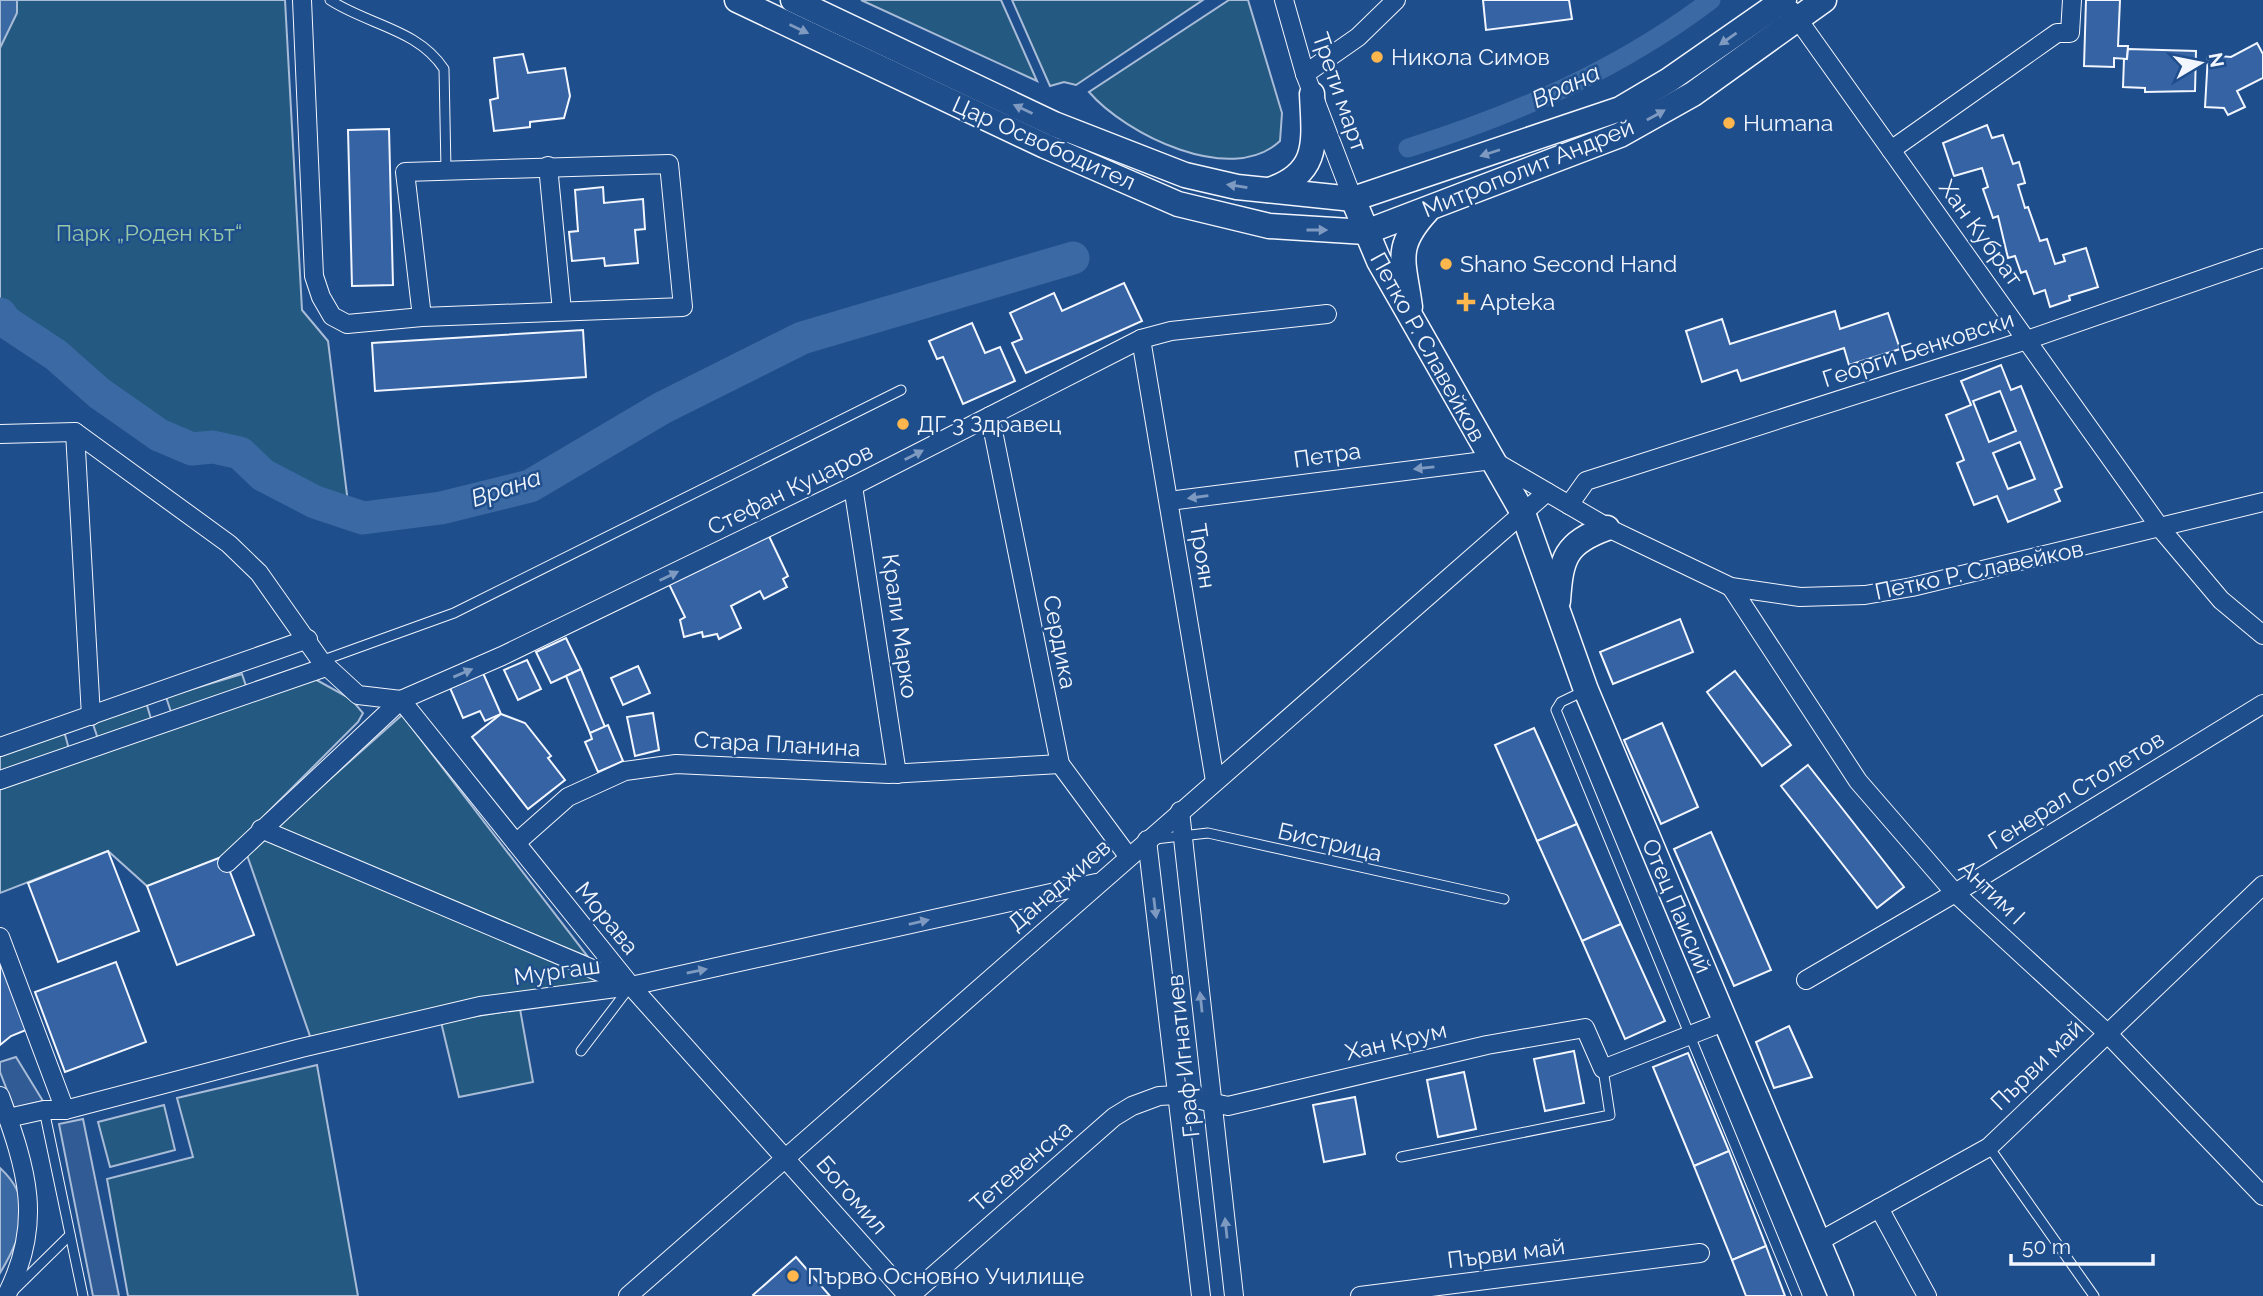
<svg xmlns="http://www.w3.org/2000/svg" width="2263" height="1296" viewBox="0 0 2263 1296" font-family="Raleway,sans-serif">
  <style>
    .green { fill: #245a82; stroke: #a8bbd7; stroke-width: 2 }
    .parking { fill: #305b95; stroke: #a8bbd7; stroke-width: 2 }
    .water { fill: #3b69a3; stroke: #a8bbd7; stroke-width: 2 }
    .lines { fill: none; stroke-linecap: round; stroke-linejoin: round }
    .canal { stroke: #3b69a3; stroke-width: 19 }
    .river { stroke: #3b69a3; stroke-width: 33 }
    .building { fill: #3563a3; stroke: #f2f6ff; stroke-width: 2; fill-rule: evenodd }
    .lane-casing { stroke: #f2f6ff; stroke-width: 11 }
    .street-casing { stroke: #f2f6ff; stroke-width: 20 }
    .secondary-casing { stroke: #f2f6ff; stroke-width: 27 }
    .lane { stroke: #1f4e8c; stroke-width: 9 }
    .street { stroke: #1f4e8c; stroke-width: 18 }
    .secondary { stroke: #1f4e8c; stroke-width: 24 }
    .oneway { fill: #7e9ac0 }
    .poi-dot { fill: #ffb74d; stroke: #1f4e8c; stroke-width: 2.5 }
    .labels { text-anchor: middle; stroke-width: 5; stroke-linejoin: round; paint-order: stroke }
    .poi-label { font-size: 23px; fill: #f2f6ff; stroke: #1f4e8c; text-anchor: start }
    .street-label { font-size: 23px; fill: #f2f6ff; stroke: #1f4e8c }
    .park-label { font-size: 23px; fill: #97c8a6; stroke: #1f4e8c }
    .water-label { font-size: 24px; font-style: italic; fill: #f2f6ff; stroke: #1f4e8c }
  </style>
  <rect width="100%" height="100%" fill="#1f4e8c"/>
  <g class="green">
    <path d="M 0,0 L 285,0 L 302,310 L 328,341 L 349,511 C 225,466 88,406 0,304 Z"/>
    <path d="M 861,0 L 1001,0 L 1037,81 Z"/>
    <path d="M 1012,0 L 1203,0 L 1076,85 L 1064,82 L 1050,86 Z"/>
    <path d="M 1229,0 L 1248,0 L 1282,113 L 1280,141 C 1231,187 1125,134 1089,92 Z"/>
    <path d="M 242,674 L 246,686 L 171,712 L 166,697 Z"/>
    <path d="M 313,678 L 351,699 L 363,713 L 358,722 L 224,856 L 147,886 L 108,851 L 0,893 L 0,789 Z"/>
    <path d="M 146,702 L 151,719 L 98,739 L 92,721 Z"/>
    <path d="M 402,715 L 588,957 L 276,827 Z"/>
    <path d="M 64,731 L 69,749 L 0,772 L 0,754 Z"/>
    <path d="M 265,838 L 602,979 L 606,985 L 311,1039 L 247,855 Z"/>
    <path d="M 520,1009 L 533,1082 L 459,1097 L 441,1022 Z"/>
    <path d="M 317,1065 L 358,1296 L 128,1296 L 107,1179 L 193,1157 L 177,1098 Z"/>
    <path d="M 164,1105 L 175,1150 L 110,1167 L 98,1122 Z"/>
  </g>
  <g class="parking">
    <path d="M 16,1057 L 43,1101 L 14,1108 L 0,1072 L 0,1062 Z"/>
    <path d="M 83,1119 L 119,1296 L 93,1296 L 59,1124 Z"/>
  </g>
  <g class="water">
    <path d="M 0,0 L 17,0 L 17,13 L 0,48 Z"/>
    <path d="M 0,1168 C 36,1201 23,1235 0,1273 Z"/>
  </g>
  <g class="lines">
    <path class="canal" d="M 1408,148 C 1517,114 1620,69 1711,0"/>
    <path class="river" d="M 0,314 L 6,322 L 56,355 L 99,393 L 159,435 L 192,449 L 213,447 L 240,453 L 263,475 L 315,502 L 363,518 L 441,508 L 530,486 L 662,408 L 802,338 L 1073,258"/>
  </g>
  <g class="building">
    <path d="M 1483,0 L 1569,0 L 1572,19 L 1486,30 Z"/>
    <path d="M 2086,0 L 2120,0 L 2118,46 L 2128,46 L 2127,59 L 2114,58 L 2114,67 L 2084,66 Z"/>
    <path d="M 2257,43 L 2263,54 L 2263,78 L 2237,91 L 2245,107 L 2228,115 L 2224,108 L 2205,107 L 2208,55 L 2231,57 Z"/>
    <path d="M 2128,49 L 2196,51 L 2195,91 L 2145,92 L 2145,88 L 2123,87 L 2124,59 L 2127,59 Z"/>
    <path d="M 523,54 L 528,73 L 565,68 L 570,96 L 564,118 L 530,122 L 530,127 L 494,131 L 490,100 L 498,98 L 494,58 Z"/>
    <path d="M 1987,125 L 1992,138 L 2003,135 L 2013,164 L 2019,162 L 2025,183 L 2018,185 L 2025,208 L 2028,207 L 2040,241 L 2047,239 L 2055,264 L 2065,261 L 2063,255 L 2086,248 L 2098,287 L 2069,296 L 2070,300 L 2050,307 L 2045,290 L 2034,294 L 2026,271 L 2021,273 L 2015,256 L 2008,258 L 1998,216 L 1993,218 L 1983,189 L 1988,187 L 1982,168 L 1954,176 L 1943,143 Z"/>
    <path d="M 389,129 L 393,285 L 352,286 L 348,130 Z"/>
    <path d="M 603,187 L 604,203 L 643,199 L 645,229 L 635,230 L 638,263 L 605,266 L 604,258 L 572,261 L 569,232 L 578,231 L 575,190 Z"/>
    <path d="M 1124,283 L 1142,321 L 1026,373 L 1012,343 L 1022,339 L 1010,313 L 1054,293 L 1062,311 Z"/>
    <path d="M 1835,311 L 1840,329 L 1888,313 L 1900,349 L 1849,365 L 1844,348 L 1741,381 L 1737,370 L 1702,382 L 1686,331 L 1722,319 L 1730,344 Z"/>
    <path d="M 972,323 L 985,353 L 1000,347 L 1015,381 L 963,404 L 943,357 L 937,359 L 929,341 Z"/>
    <path d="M 583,330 L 586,377 L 375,391 L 372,343 Z"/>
    <path d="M 2001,365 L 2011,390 L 2021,386 L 2062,487 L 2055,490 L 2060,501 L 2008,522 L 1997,496 L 1974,505 L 1957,463 L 1964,460 L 1946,415 L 1971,405 L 1961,381 ZM 2000,391 L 2016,431 L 1989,442 L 1973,401 ZM 2020,442 L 2035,479 L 2008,489 L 1993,453 Z"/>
    <path d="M 767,532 L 788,576 L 783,579 L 787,587 L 764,599 L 760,591 L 731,606 L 741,628 L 719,639 L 717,634 L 703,637 L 702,632 L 684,637 L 680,620 L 685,617 L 667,580 Z"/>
    <path d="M 1680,619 L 1693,652 L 1613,684 L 1600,652 Z"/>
    <path d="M 566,638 L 581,669 L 551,683 L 536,652 Z"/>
    <path d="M 527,660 L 541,689 L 518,700 L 504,670 Z"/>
    <path d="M 638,666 L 650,693 L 623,705 L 611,678 Z"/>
    <path d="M 581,669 L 605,727 L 590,733 L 566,676 Z"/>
    <path d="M 1735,671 L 1791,745 L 1762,766 L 1707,692 Z"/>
    <path d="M 483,673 L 501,714 L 485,721 L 480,711 L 463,718 L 450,688 Z"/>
    <path d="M 653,713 L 659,750 L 635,756 L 627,717 Z"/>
    <path d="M 501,714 L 525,723 L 551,756 L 548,758 L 565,780 L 528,809 L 472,737 Z"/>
    <path d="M 1662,723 L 1698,807 L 1661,824 L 1624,740 Z"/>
    <path d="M 608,725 L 623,761 L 598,772 L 585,742 L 592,739 L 590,733 Z"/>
    <path d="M 1534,728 L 1577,824 L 1537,841 L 1495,745 Z"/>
    <path d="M 1808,765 L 1904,887 L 1877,908 L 1781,786 Z"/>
    <path d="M 1577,824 L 1621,924 L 1582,941 L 1537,841 Z"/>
    <path d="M 1711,832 L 1771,970 L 1734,986 L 1674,849 Z"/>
    <path d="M 108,851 L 139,931 L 58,962 L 28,883 Z"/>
    <path d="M 224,856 L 254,935 L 177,965 L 147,886 Z"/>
    <path d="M 1621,924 L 1665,1021 L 1625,1039 L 1582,941 Z"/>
    <path d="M 0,949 L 31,1028 L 11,1036 L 0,1045 Z"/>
    <path d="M 116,962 L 146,1042 L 65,1072 L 35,992 Z"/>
    <path d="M 1789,1026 L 1812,1077 L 1774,1088 L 1756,1042 Z"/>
    <path d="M 1574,1051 L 1584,1103 L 1545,1111 L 1534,1059 Z"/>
    <path d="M 1688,1053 L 1729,1151 L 1694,1166 L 1653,1067 Z"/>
    <path d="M 1464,1072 L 1476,1129 L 1438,1137 L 1427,1080 Z"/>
    <path d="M 1355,1097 L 1365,1154 L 1324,1162 L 1313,1105 Z"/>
    <path d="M 1729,1151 L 1766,1246 L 1732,1260 L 1694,1166 Z"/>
    <path d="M 1766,1246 L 1785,1296 L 1746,1296 L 1732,1260 Z"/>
    <path d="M 796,1257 L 830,1296 L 754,1296 L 753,1295 Z"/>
  </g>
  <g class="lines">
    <g class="lane-casing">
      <g id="lane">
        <path d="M 330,0 C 368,25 418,29 444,69 L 446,170"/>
        <path d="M 321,661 L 454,613 L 901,390"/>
        <path d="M 1584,691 L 1561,702 L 1556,710 L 1797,1296"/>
        <path d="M 1155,839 L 1208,833 L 1504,899"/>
        <path d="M 581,1051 L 629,988"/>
        <path d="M 44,1110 L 83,1296"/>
        <path d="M 1989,1147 L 2094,1296"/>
        <path d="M 1401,1157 L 1610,1115 L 1603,1069"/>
        <path d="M 14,1290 L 70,1235"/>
      </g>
    </g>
    <g class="street-casing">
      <g id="street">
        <path d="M 302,0 L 314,276 L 321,297 L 332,316 L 347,324 L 422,317 L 683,307 L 669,164 L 405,172 L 422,317"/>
        <path d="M 1284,0 L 1305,74 L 1353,199"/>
        <path d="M 1792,11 L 2161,529 L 2221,600 L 2263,635"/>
        <path d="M 1305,74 L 1358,37 L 1396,0"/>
        <path d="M 1891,150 L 2057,33 L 2070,33 L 2072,0"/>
        <path d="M 548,166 L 562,311"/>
        <path d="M 1141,339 L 1215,781"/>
        <path d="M 990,416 L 1060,764 L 1128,856"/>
        <path d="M 75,432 L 91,716"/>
        <path d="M 0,434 L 75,432 L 229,544 L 259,573 L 321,661 L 358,695 L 401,700"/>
        <path d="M 853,486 L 897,774"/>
        <path d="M 1169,501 L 1492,460 L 1612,530 L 1731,587 L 1800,597 L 1865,595 L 1912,587 L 2263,502"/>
        <path d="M 1569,505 L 1586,481 L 2027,340 L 2263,258"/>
        <path d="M 1731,587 L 1858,781 L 1955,893 L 2106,1032 L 2263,1196"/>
        <path d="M 401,700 L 631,986 L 908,1296"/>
        <path d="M 0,747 L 308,639"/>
        <path d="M 0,780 L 326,667"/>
        <path d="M 1180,811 L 1234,1296"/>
        <path d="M 261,829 L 628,984"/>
        <path d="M 1147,840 L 1201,1296"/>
        <path d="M 516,843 L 568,797 L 625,771 L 676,764 L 889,774 L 1060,764"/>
        <path d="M 227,863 L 401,700 L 502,656 L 853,486 L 1141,339 L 1171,331 L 1327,314"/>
        <path d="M 0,937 L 65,1110 L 44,1110 L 8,1118"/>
        <path d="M 1806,980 L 1955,893 L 2263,704"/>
        <path d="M 0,1096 C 27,1170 44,1223 6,1296"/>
        <path d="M 65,1110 L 301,1048 L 480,1006 L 631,986 L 1096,883"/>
        <path d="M 1879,1208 L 1927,1296"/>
        <path d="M 1818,1242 L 1989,1147 L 2263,885"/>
        <path d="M 628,1296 L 1547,492"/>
        <path d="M 910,1296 L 1114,1117 L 1132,1106 L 1159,1096 L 1177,1095 L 1228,1106 L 1487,1045 L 1585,1028 L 1603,1069 L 1726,1021"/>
        <path d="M 1360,1296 L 1700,1253"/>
      </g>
    </g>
    <g class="secondary-casing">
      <g id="secondary">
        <path d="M 737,0 L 1045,146 L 1178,204 L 1269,226 L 1366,232 L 1620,135 L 1693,94 L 1824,0"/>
        <path d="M 793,0 L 1054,124 L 1185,175 L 1237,187 L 1353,199 L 1620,109 L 1669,80 L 1784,0"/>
        <path d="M 1269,190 C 1321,173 1314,140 1312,94"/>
        <path d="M 1353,199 L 1379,261 L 1523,513 L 1586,690 L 1841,1296"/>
        <path d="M 1410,307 C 1404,261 1393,248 1427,211"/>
        <path d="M 1558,601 C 1561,558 1565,543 1607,528"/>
      </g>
    </g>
    <use href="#lane" class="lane"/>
    <use href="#street" class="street"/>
    <use href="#secondary" class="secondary"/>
  </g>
  <defs><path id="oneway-solid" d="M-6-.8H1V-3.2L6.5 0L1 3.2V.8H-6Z" transform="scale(1.75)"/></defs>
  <g class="oneway">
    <use href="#oneway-solid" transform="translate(799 29) rotate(25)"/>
    <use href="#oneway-solid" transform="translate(1728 39) rotate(145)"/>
    <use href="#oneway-solid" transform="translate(1023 109) rotate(-155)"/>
    <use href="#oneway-solid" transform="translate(1656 115) rotate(-29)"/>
    <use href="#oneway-solid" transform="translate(1490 153) rotate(162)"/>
    <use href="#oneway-solid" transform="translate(1237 186) rotate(-171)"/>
    <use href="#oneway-solid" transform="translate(1317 230)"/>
    <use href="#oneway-solid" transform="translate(914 455) rotate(-27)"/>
    <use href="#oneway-solid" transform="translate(1424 468) rotate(174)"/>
    <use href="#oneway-solid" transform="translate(1198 497) rotate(172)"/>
    <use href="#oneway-solid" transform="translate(669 576) rotate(-26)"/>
    <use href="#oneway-solid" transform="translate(463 673) rotate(-23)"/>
    <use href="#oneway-solid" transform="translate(1155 908) rotate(83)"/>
    <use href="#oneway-solid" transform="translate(919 922) rotate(-13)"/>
    <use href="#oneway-solid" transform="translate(697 971) rotate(-12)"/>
    <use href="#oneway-solid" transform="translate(1201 1002) rotate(-96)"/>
    <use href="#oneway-solid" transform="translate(1226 1228) rotate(-96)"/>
  </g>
  <g class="poi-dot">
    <circle cx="1377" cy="57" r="7"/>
    <circle cx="1729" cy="123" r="7"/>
    <circle cx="1446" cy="264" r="7"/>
    <path d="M1462.5 291.5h7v7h7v7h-7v7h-7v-7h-7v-7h7z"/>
    <circle cx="903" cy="424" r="7"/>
    <circle cx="793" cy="1276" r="7"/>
  </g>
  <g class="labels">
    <g class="poi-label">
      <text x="1391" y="65">Никола Симов</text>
      <text x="1743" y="131">Humana</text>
      <text x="1460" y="272">Shano Second Hand</text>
      <text x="1480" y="310">Apteka</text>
      <text x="917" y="432">ДГ 3 Здравец</text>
      <text x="807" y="1284">Първо Основно Училище</text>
    </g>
    <g class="street-label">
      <text transform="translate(1340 92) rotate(71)" y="8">Трети март</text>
      <text transform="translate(1044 143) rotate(24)" y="8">Цар Освободител</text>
      <text transform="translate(1528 168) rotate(-22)" y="8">Митрополит Андрей</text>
      <text transform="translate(1981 233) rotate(54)" y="8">Хан Кубрат</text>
      <text transform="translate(1428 347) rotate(61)" y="8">Петко Р. Славейков</text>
      <text transform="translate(1918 349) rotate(-18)" y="8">Георги Бенковски</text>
      <text transform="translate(1327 455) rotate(-8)" y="8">Петра</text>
      <text transform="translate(790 489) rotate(-26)" y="8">Стефан Куцаров</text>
      <text transform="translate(1203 556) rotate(81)" y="8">Троян</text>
      <text transform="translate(1979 570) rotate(-12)" y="8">Петко Р. Славейков</text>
      <text transform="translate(900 626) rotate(82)" y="8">Крали Марко</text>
      <text transform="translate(1060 642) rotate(79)" y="8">Сердика</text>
      <text transform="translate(777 744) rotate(3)" y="8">Стара Планина</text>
      <text transform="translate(2076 790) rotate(-32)" y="8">Генерал Столетов</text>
      <text transform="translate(1330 842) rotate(13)" y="8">Бистрица</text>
      <text transform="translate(1059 885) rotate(-41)" y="8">Данаджиев</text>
      <text transform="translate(1992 892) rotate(44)" y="8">Антим I</text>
      <text transform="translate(1677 906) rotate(67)" y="8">Отец Паисий</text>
      <text transform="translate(607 918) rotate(51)" y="8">Морава</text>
      <text transform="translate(557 971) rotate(-8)" y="8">Мургаш</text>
      <text transform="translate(1396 1041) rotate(-13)" y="8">Хан Крум</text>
      <text transform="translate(1183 1056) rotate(-96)" y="8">Граф Игнатиев</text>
      <text transform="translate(2037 1065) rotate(-44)" y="8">Първи май</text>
      <text transform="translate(1021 1166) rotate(-41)" y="8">Тетевенска</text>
      <text transform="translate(852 1195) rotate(49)" y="8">Богомил</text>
      <text transform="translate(1506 1253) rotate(-7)" y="8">Първи май</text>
    </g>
    <g class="park-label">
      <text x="149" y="241">Парк „Роден кът“</text>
    </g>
    <g class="water-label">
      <text transform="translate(1566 86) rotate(-25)" y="8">Врана</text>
      <text transform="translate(506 488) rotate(-19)" y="8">Врана</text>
    </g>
  </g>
  <g transform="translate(2200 63) rotate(80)" stroke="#1f4e8c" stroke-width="5" paint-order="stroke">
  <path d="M0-5L12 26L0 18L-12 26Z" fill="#f2f6ff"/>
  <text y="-10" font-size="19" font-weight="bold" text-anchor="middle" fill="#f2f6ff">N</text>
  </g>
  <path d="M2011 1254v10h142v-10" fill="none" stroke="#f2f6ff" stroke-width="3.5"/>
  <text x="2022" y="1254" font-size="21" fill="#f2f6ff" stroke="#1f4e8c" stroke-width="5" paint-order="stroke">50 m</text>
</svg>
